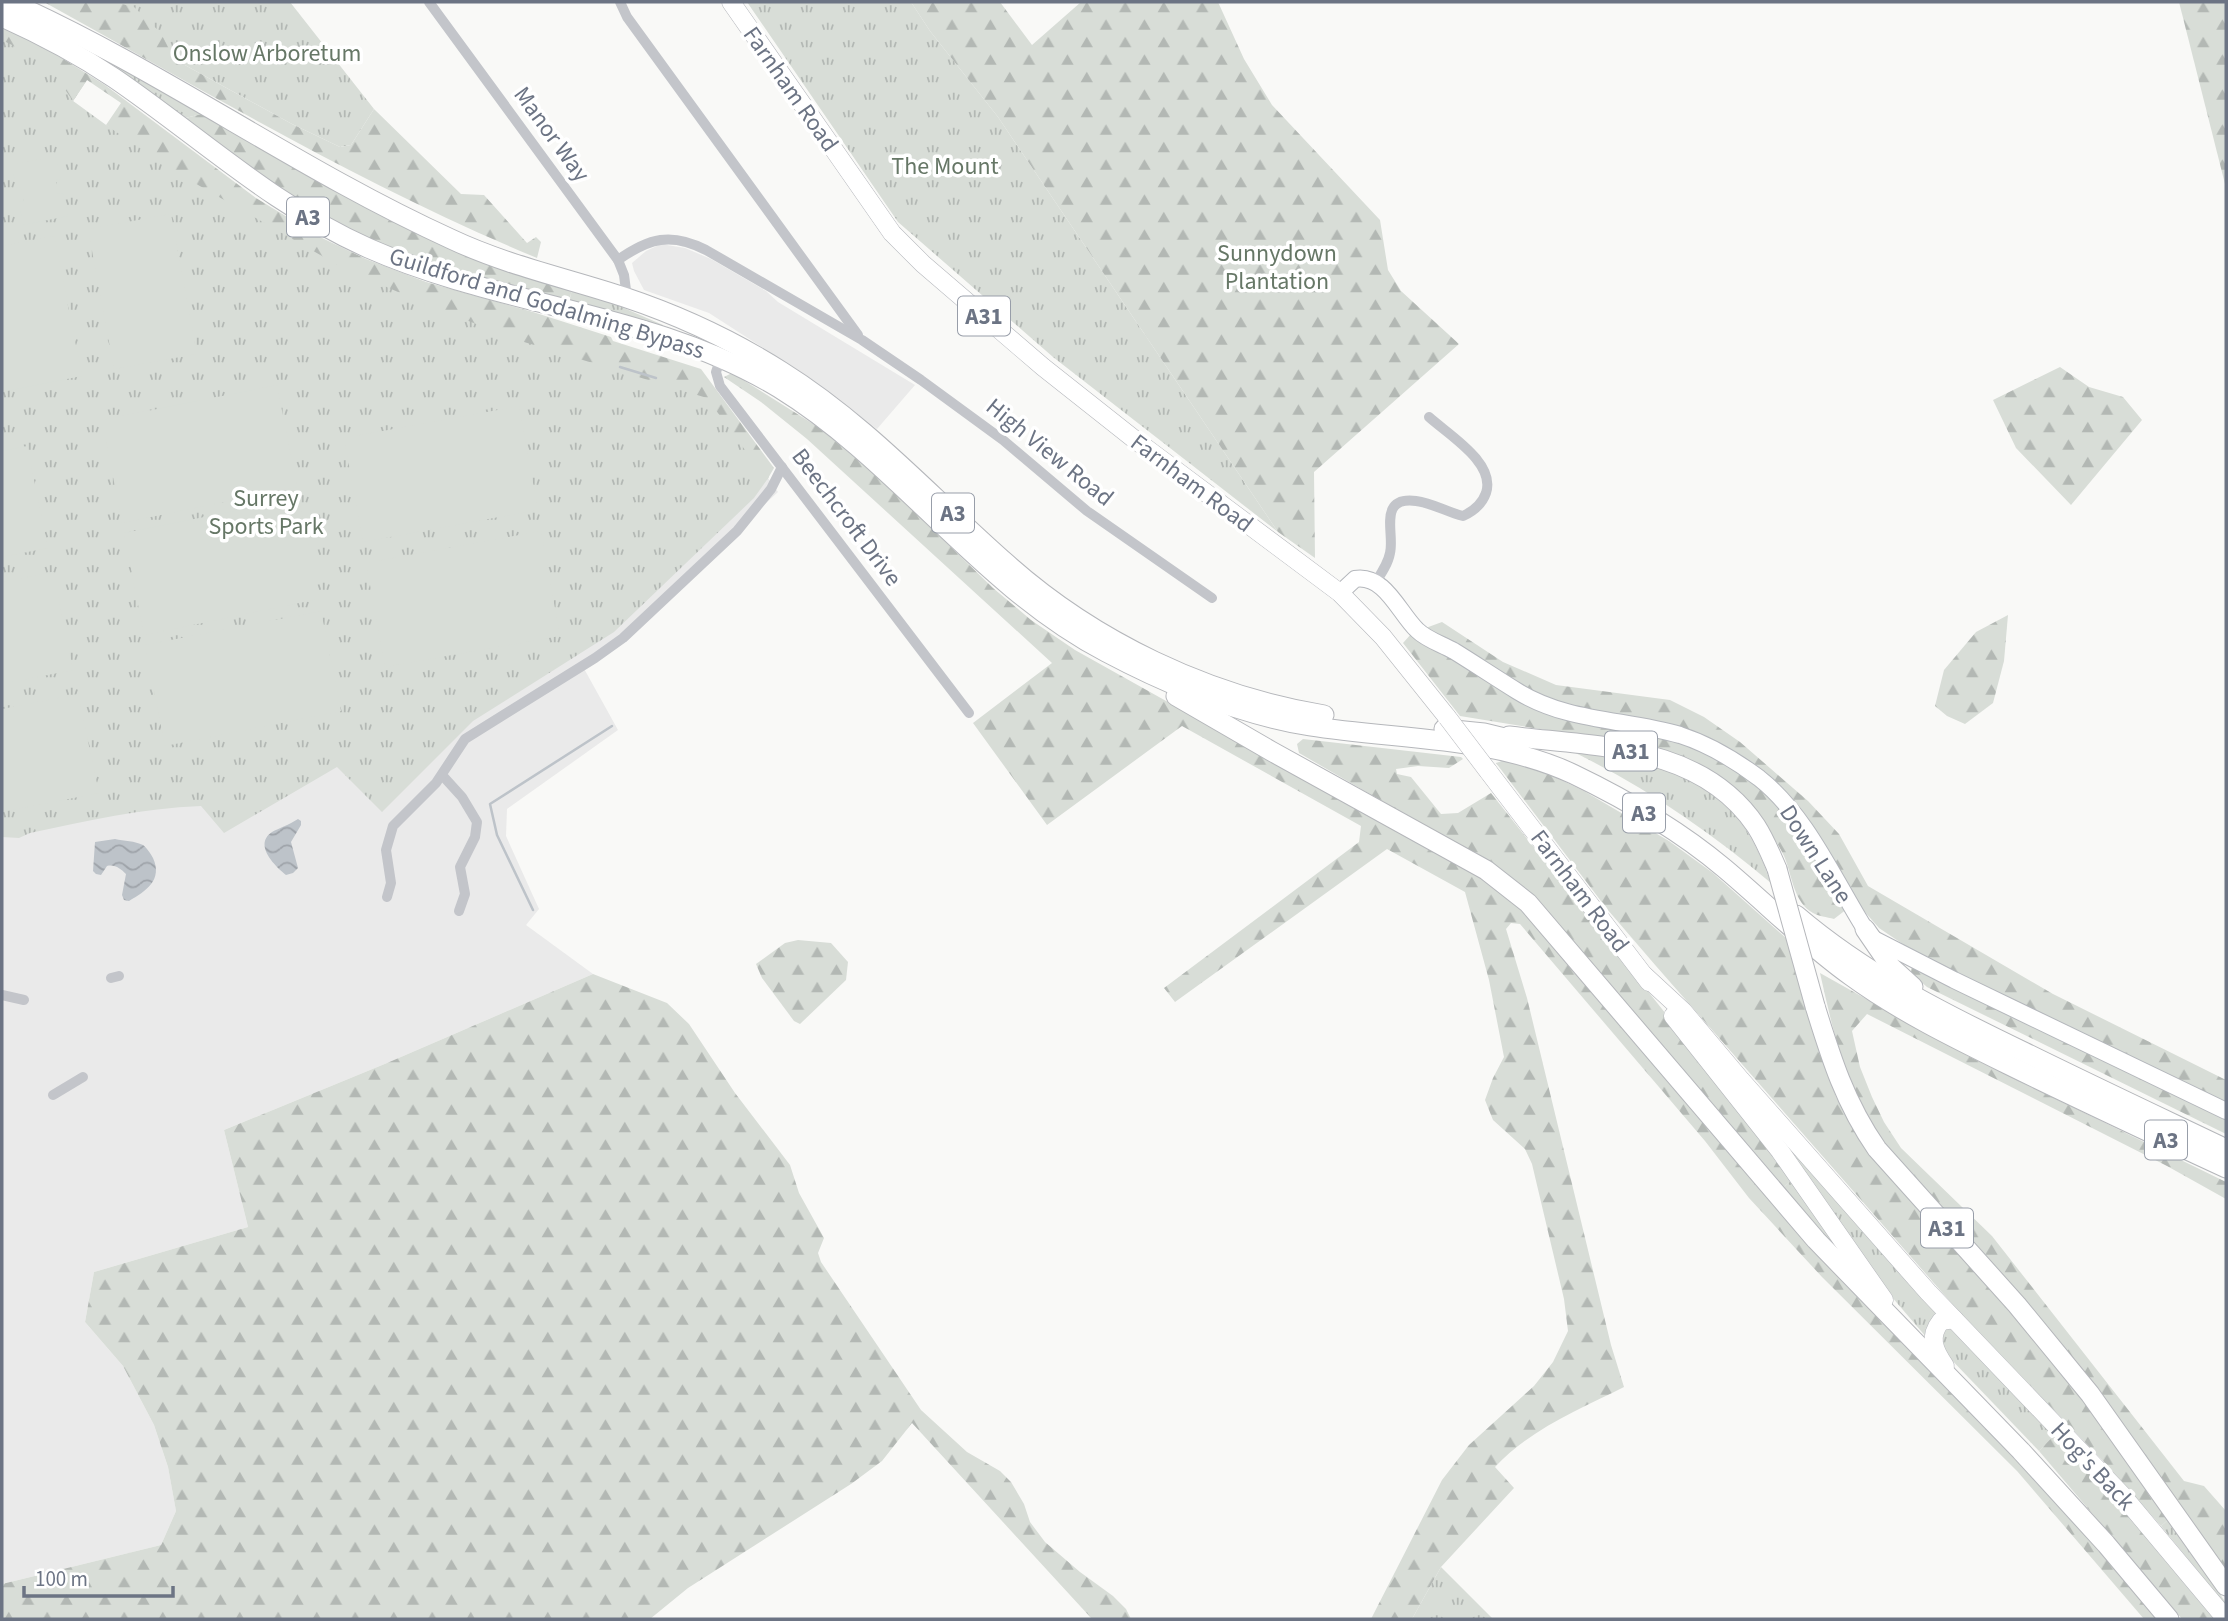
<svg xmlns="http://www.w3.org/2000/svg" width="2228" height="1621" viewBox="0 0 2228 1621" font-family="'Source Sans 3',sans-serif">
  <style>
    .built { fill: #eaeaea }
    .grass { fill: url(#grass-tufts) }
    .forest { fill: url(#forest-firs) }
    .pitch { fill: #d8ddd7 }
    .water { fill: url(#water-waves) }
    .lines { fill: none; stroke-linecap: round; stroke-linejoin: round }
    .stream { stroke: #bdc3c9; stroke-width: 2.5 }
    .secondary-casing { stroke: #b4b7bc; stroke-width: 18 }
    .primary-casing { stroke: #b5b7bc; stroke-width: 19 }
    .highway-casing { stroke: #b5b7bb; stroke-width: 21 }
    .street { stroke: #c3c5ca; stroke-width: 10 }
    .secondary { stroke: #fff; stroke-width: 16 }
    .primary { stroke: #fff; stroke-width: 18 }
    .highway { stroke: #fff; stroke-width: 19 }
    .primary-bridge-casing { stroke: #b5b7bc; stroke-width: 19; stroke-linecap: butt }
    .highway-bridge-casing { stroke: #b5b7bb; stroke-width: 21; stroke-linecap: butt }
    .primary-bridge { stroke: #fff; stroke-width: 18 }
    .highway-bridge { stroke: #fff; stroke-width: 19 }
    .labels { text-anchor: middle; stroke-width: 7; stroke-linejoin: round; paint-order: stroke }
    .shield { fill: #fff; stroke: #989ea9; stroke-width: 2 }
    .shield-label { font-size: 23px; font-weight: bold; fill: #6c7484 }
    .park-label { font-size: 24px; fill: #676; stroke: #fff }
    .street-label { font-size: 24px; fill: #6c7484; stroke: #fff }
  </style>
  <defs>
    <pattern id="grass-tufts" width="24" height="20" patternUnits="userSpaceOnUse" patternTransform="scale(1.75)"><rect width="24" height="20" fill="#d8ddd7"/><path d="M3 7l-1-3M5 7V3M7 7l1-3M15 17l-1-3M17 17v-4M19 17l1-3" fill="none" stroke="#b3b8b4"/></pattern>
    <pattern id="forest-firs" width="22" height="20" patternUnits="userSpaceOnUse" patternTransform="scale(1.75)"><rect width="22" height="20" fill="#d8ddd7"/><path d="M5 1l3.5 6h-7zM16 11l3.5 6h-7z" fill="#b3b8b4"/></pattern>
    <pattern id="water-waves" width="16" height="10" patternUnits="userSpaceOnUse" patternTransform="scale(1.75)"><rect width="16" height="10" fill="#bdc3c9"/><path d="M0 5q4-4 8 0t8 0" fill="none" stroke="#9ea3a9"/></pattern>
  </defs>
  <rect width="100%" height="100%" fill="#f9f9f7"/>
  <g class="built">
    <path d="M 2,33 L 87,80 L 73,101 L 106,125 L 257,204 L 346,255 L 694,374 L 778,492 L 618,640 L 582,665 L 618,730 L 507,809 L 506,836 L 539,909 L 526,925 L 593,974 L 387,1063 L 224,1130 L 248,1227 L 94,1272 L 85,1322 L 123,1366 L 154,1425 L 168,1467 L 176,1511 L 161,1545 L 2,1584 Z"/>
    <path d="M 661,244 L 685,248 L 711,259 L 766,291 L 778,302 L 915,385 L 877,429 L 810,378 L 709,313 L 644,290 L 634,271 L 632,263 L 646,251 Z"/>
  </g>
  <g class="grass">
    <path d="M 60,2 L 290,2 L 374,109 L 351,145 L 340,147 L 292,124 L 174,59 Z"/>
    <path d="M 747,2 L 911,2 L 930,31 L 998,117 L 1278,532 L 1053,357 L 898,222 Z"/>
    <path d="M 2,5 L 70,38 L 202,114 L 181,119 L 2,10 Z"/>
    <path d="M 2,33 L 87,80 L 73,101 L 106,125 L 257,204 L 346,255 L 694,374 L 769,477 L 754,498 L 614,632 L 473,721 L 382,812 L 337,767 L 224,833 L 201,806 C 142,808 87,821 30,833 L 19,838 L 2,837 Z"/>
    <path d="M 572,289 L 594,295 L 663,325 L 662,328 L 569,303 Z"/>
    <path d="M 1567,749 C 1669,761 1735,776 1771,883 C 1708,830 1641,784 1567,749 Z"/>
    <path d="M 1683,1013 L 1940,1312 L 1927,1338 L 1885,1289 Z"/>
    <path d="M 1795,1177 L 1849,1262 L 1783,1188 Z"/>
    <path d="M 1946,1323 L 2057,1432 L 2039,1451 L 1945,1353 L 1940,1335 Z"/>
    <path d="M 2169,1519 L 2226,1603 L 2226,1606 L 2161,1526 Z"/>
    <path d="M 1441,1567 L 1493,1619 L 1412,1619 Z"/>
  </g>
  <g class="forest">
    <path d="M 44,2 L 114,2 L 134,7 L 161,33 L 174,59 L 292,124 L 340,147 L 351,145 L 374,109 L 461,194 L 484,195 L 527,243 L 536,237 L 541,242 L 537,258 C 366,187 206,92 44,2 Z"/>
    <path d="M 911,2 L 1000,2 L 1032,45 L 1081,2 L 1218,2 L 1244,59 L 1272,105 L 1380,220 L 1388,270 L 1401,291 L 1459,344 L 1314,472 L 1315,558 L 1278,532 L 998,117 L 930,31 Z"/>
    <path d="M 2179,2 L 2226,2 L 2226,188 Z"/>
    <path d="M 2,26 L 52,52 L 105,85 L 256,198 L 320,237 L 366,259 L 426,282 L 533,312 L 611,337 L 613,341 L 701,369 L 774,468 L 767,480 L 707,398 L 511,338 L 421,302 L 343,268 L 172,170 L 106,125 L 121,103 L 87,80 L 73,101 L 46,62 L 2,40 Z"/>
    <path d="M 202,114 L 572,289 L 569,303 C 474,276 379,251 294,200 C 255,176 218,146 181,119 Z"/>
    <path d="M 2060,367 L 2089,387 L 2123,397 L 2142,420 L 2071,505 L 2016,448 L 1993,400 Z"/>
    <path d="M 732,373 L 818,427 L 882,480 L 993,588 L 1031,620 L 1075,650 L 1504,890 L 2027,1463 L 2163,1619 L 2144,1619 L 2017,1471 L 1822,1277 L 1749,1198 L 1705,1141 L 1520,924 L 1511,923 L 1506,929 L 1527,998 L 1611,1345 L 1624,1387 C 1580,1409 1529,1430 1495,1467 L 1514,1488 L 1441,1567 L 1412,1619 L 1371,1619 L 1442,1480 L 1469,1445 L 1534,1386 L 1553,1362 L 1568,1331 L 1564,1299 L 1532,1164 L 1525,1149 L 1493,1120 L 1485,1100 L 1493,1078 L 1504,1057 L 1489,980 L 1465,892 L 1387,849 L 1175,1002 L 1164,988 L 1359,842 L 1361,826 L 1182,726 L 1047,825 L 973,723 L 1052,663 L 807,439 L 761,402 L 724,377 Z"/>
    <path d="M 2008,615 L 2004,661 L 1993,703 L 1965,724 L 1947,716 L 1935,706 L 1944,670 L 1976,632 Z"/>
    <path d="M 1442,622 L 1503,662 L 1556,685 L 1670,700 L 1704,717 L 1740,742 L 1808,801 L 1839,834 L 1868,886 L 2053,994 L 2226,1080 L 2226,1134 L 1927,987 L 1911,973 L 1913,951 L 1879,928 L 1856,902 L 1834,919 C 1827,917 1818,916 1813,913 C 1793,902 1792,874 1784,856 C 1780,847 1773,837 1767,828 C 1734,783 1709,766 1656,748 L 1460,716 L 1403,643 L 1412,633 Z"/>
    <path d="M 1303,739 L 1461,757 L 1463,759 L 1449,768 L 1418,766 L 1396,769 L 1397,774 L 1411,777 L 1441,814 L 1458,813 L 1491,793 L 1795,1177 L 1783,1188 L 1477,856 L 1299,753 L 1297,744 Z"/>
    <path d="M 1508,759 L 1557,778 L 1584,791 L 1669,841 L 1713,873 L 1786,938 L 1836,1097 L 1858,1138 L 2017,1317 L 2097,1416 L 2169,1519 L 2161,1526 L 2106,1464 L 1961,1314 L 1656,966 L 1607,909 L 1496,763 Z"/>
    <path d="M 798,940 L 831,943 L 848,962 L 846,980 L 800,1024 L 794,1021 L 762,978 L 756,964 L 785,943 Z"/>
    <path d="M 1820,973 L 1968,1056 L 2226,1182 L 2226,1199 L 2167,1166 L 1867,1014 L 1852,1031 L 1860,1067 L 1872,1097 L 1884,1122 L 1901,1148 L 1992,1236 L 2184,1481 L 2204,1486 L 2226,1511 L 2226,1578 L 1870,1125 C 1843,1077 1832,1026 1820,973 Z"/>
    <path d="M 593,974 L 667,1003 L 689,1024 L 735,1093 L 790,1165 L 799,1193 L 824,1238 L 818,1253 L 821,1262 L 921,1410 L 967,1452 L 1000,1471 L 1011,1482 L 1024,1504 L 1030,1522 L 1045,1542 L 1080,1572 L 1113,1596 L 1126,1609 L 1131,1619 L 1092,1619 L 912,1423 L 882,1461 L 851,1484 L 688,1588 L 650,1619 L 2,1619 L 2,1584 L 161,1545 L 176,1511 L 168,1467 L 154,1425 L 123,1366 L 85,1322 L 94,1272 L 248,1227 L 224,1130 L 387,1063 Z"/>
    <path d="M 2057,1432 L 2221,1619 L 2182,1619 L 2039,1451 Z"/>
  </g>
  <g class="pitch">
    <path d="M 56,156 L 61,179 L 56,180 L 58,194 L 63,193 L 68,216 L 23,225 L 19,202 L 24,201 L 21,187 L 16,188 L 12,165 Z"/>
    <path d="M 171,214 L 197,354 L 114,369 L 88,229 Z"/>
    <path d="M 54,236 L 82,376 L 2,392 L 2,246 Z"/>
    <path d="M 277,385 L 297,487 L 122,523 L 102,420 Z"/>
    <path d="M 519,406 L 538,510 L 363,542 L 344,438 Z"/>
    <path d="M 27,446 L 48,548 L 2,557 L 2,451 Z"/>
    <path d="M 299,498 L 319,599 L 144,635 L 124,533 Z"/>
    <path d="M 541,531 L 560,636 L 385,667 L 366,563 Z"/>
    <path d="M 53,572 L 73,670 L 2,684 L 2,582 Z"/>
    <path d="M 321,611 L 341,711 L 165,746 L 145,645 Z"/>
    <path d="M 78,694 L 99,793 L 2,812 L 2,709 Z"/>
  </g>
  <g class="water">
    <path d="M 298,819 L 301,821 L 301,825 L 291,842 L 298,868 L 293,873 L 286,875 C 275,866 253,845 272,832 C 279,828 289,825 298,819 Z"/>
    <path d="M 115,839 C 124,841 135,841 143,845 C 147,848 151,854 153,858 C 163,880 146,891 129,901 L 124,900 L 122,895 L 126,874 C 121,869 115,864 107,866 L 101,875 L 96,874 L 93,871 L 95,842 Z"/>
  </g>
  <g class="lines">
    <g class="stream">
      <path d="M 620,367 L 656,378"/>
      <path d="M 533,910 L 497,835 L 490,804 L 612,726"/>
    </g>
    <g class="secondary-casing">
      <path id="secondary" d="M 1340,593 L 1355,579 C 1385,574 1399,613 1417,630 C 1427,640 1442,644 1454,651 C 1475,664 1496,678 1517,691 C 1567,722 1625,719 1680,735 C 1708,744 1735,760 1759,778 C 1807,816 1833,878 1865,929 L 1874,939 L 1954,980 L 2226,1111"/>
    </g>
    <g class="primary-casing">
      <g id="primary">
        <path d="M 731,2 L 892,233 L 923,264 L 1043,367 L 1134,439 L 1340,593 L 1383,637 L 1447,717"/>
        <path d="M 1488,771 L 1649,982"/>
        <path d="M 1644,975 L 1683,1011 L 1741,1080 L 1928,1292 L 2123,1496 L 2226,1619"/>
        <path d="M 1673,1016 L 1780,1151 L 1884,1300"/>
        <path d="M 1945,1366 C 1934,1350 1928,1337 1941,1321 L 1954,1319"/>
      </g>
    </g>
    <g class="highway-casing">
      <g id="highway">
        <path d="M 10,2 C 162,70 299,170 451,239 C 506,265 566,278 624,297 C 678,315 732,340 781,371 C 866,424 931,497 1006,563 C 1093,641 1208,696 1324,715"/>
        <path d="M 2,17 C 40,34 78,54 114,78 C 199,136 273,206 368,248 C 501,307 654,312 779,388 C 899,462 981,587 1106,652 C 1170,686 1238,714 1310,726 C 1397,740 1491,736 1573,774 C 1625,799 1680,831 1724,868 C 1767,904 1806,944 1851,976 C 1899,1011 1954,1038 2007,1064 C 2080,1100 2153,1134 2226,1168"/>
        <path d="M 1176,696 L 1271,751 L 1486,870 L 1528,903 L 1816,1240 L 2021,1451 L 2106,1544 L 2169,1619"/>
        <path d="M 1444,729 L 1484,733 L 1521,742"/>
        <path d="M 1509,736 C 1596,747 1701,744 1756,826 C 1765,840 1771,855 1777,869"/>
        <path d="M 1796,915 C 1865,974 1943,1013 2024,1052 C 2091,1085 2159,1117 2226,1149"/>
        <path d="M 1865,929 L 1891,967 L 1913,987"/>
        <path d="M 1815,1006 C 1831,1058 1845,1103 1877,1149 L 2017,1305 L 2090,1394 L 2226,1586"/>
      </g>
    </g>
    <g class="street">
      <path d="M 429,2 L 618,260 L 624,275 L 627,298"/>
      <path d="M 620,2 L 627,17 L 858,335"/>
      <path d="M 618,260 C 649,238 671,232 706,250 L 862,340 L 921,380 L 1003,440 L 1087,511 L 1212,598"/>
      <path d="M 722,354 L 716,372 L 720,386 L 969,713"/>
      <path d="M 1375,583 C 1381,574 1388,564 1390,553 C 1395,534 1377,496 1416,501 C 1432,503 1447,512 1463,516 C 1474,511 1482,504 1486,493 C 1496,463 1449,435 1429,417"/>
      <path d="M 442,775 L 462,797 L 477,822 L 475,837 L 460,867 L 465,894 L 459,911"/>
      <path d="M 387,897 L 391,883 L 386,850 L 393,826 L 436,783 L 465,739 L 595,658 L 623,638 L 737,531 L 771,489 L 782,467"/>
      <path d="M 111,978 L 119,976"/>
      <path d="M 2,995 L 24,1000"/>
      <path d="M 53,1095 L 83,1077"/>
    </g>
    <use href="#secondary" class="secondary"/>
    <use href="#primary" class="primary"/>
    <use href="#highway" class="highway"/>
    <g class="primary-bridge-casing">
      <path id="primary-bridge" d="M 1447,717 L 1488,771"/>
    </g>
    <g class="highway-bridge-casing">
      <path id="highway-bridge" d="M 1777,869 L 1815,1006"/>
    </g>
    <use href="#primary-bridge" class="primary-bridge"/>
    <use href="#highway-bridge" class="highway-bridge"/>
  </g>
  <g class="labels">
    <g class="shield">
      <rect x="287" y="197.5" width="42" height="39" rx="5"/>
      <rect x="958" y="296.5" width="52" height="39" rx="5"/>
      <rect x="932" y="493.5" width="42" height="39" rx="5"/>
      <rect x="1605" y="731.5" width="52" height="39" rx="5"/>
      <rect x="1623" y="793.5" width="42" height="39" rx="5"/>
      <rect x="2145" y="1120.5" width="42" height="39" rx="5"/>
      <rect x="1921" y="1208.5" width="52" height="39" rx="5"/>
    </g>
    <g class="shield-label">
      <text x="308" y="225">A3</text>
      <text x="984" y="324">A31</text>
      <text x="953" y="521">A3</text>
      <text x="1631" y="759">A31</text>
      <text x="1644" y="821">A3</text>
      <text x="2166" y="1148">A3</text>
      <text x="1947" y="1236">A31</text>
    </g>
    <g class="park-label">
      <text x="267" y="61">Onslow Arboretum</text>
      <text x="945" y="174">The Mount</text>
      <text x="1277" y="261">Sunnydown<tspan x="1277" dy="28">Plantation</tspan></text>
      <text x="266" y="506">Surrey<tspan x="266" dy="28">Sports Park</tspan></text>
    </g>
    <g class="street-label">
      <text transform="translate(791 89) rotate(55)" y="8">Farnham Road</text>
      <text transform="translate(552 134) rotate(54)" y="8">Manor Way</text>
      <text transform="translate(547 303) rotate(17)" y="8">Guildford and Godalming Bypass</text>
      <text transform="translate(1050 452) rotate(39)" y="8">High View Road</text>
      <text transform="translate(1192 483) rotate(37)" y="8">Farnham Road</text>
      <text transform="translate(847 517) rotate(53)" y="8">Beechcroft Drive</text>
      <text transform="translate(1816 854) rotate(57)" y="8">Down Lane</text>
      <text transform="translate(1580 891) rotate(53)" y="8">Farnham Road</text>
      <text transform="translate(2093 1466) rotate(47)" y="8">Hog's Back</text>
    </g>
  </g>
  <rect width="2228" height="1621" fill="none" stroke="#6c7484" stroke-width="7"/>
  <path d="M24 1586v10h149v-10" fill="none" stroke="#6c7484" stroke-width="3.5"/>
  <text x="35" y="1586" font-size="21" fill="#6c7484" stroke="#ffffff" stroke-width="5" paint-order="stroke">100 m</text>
</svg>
